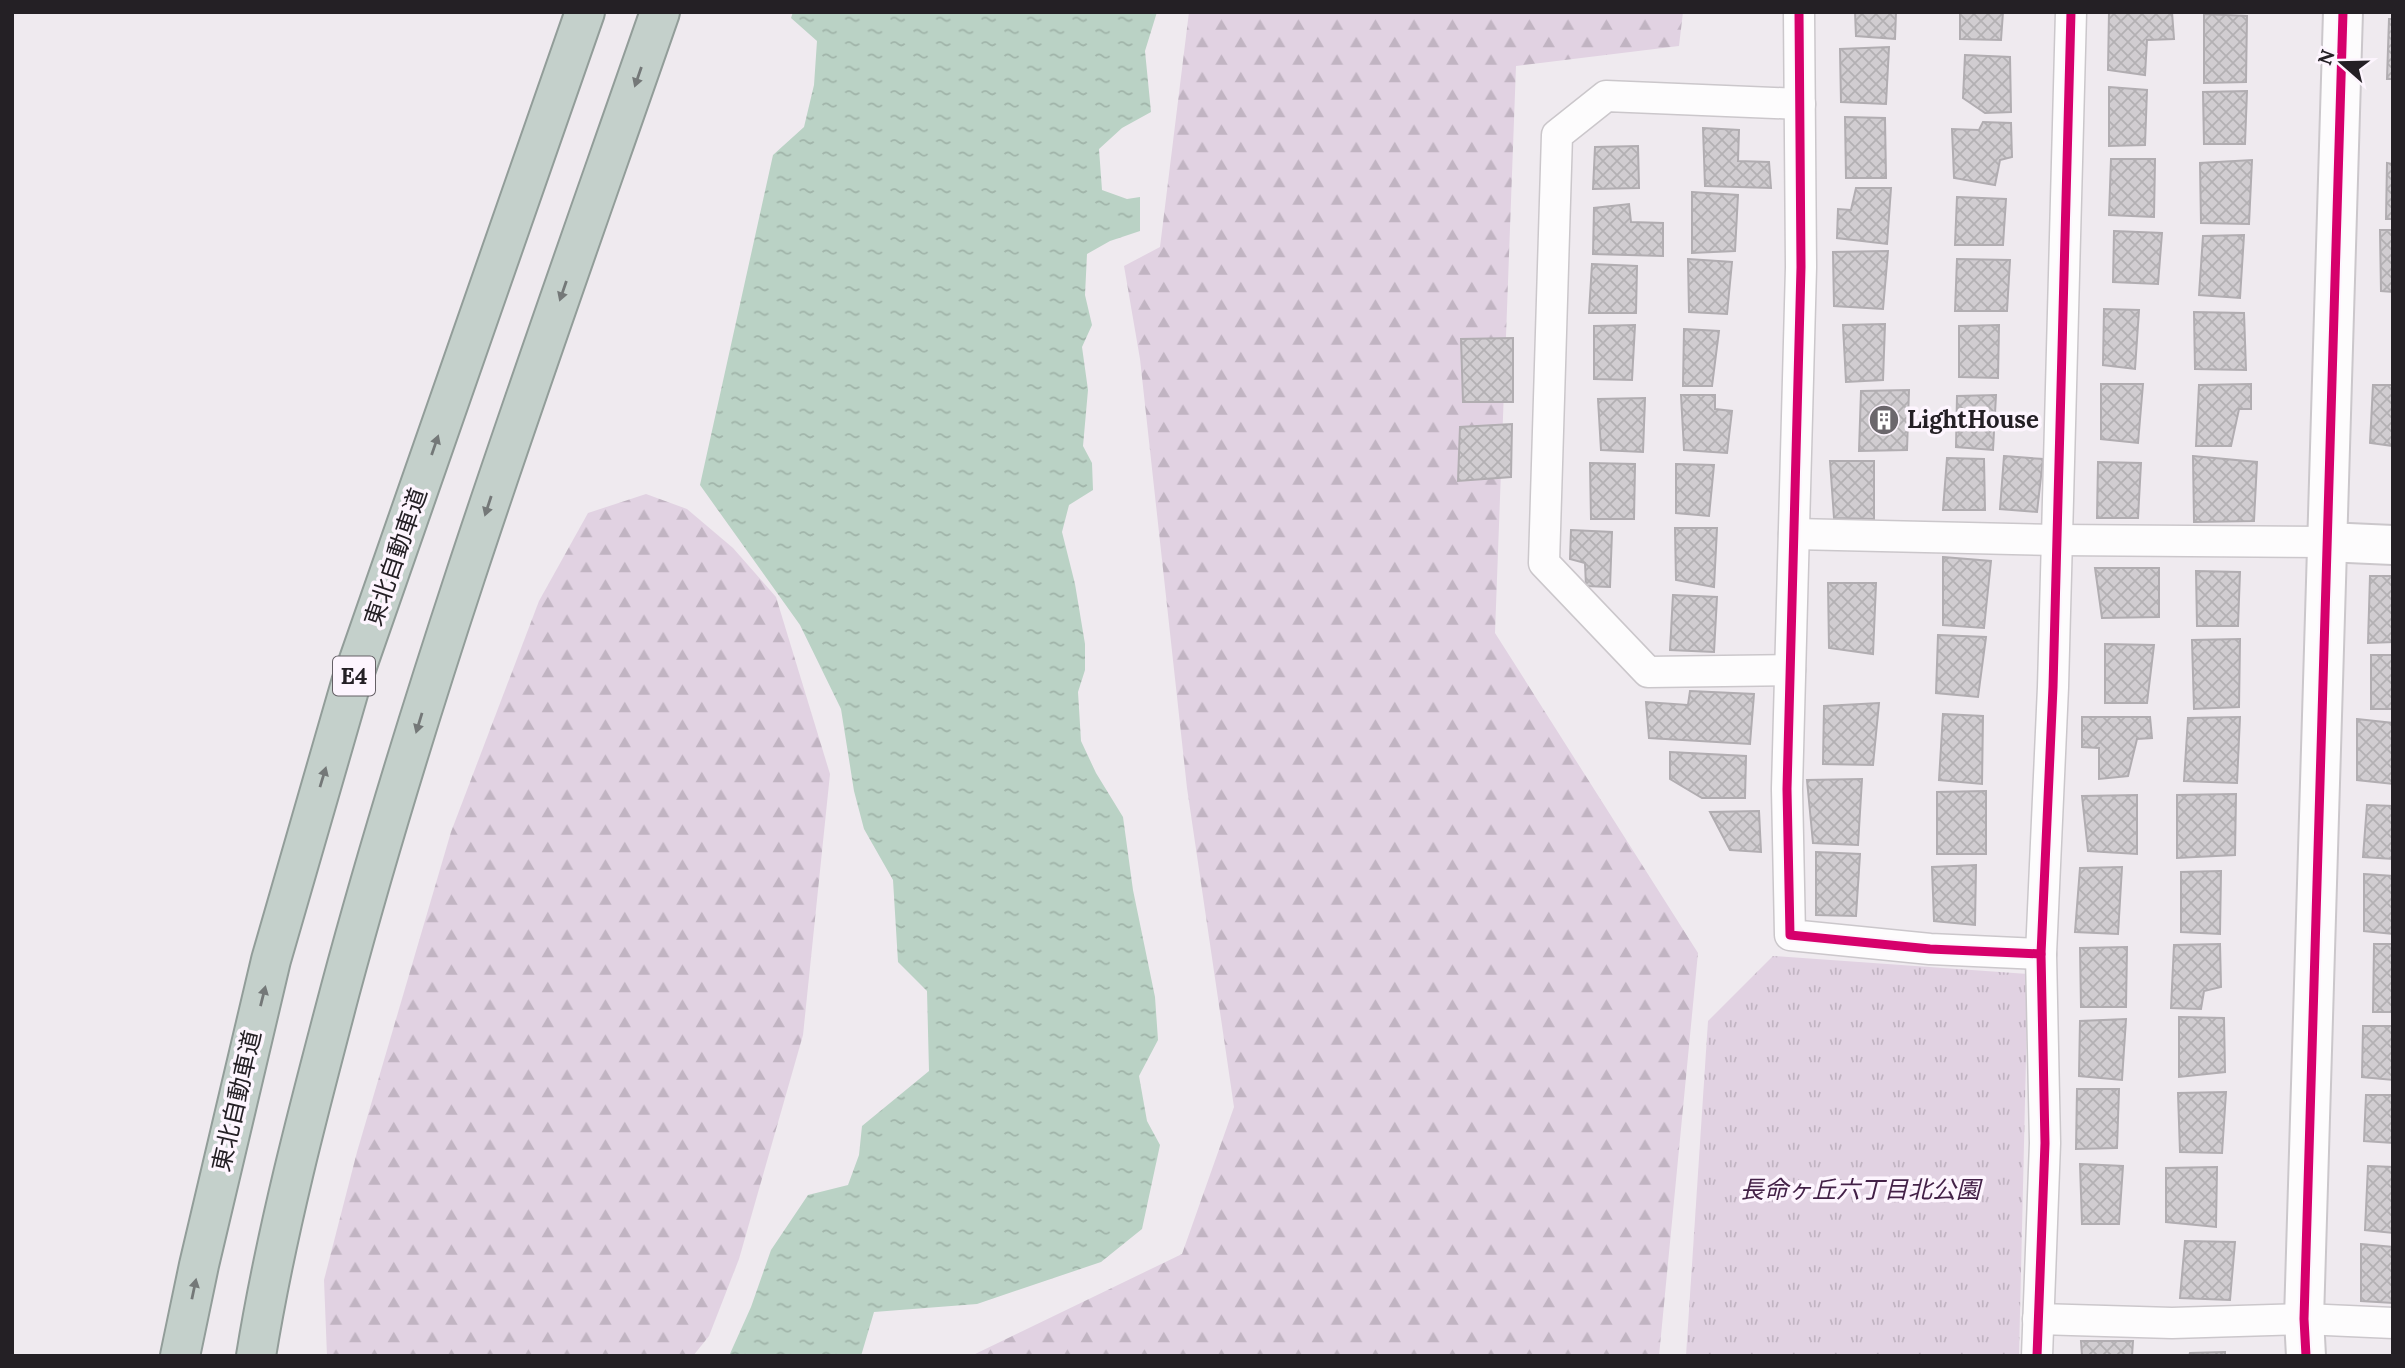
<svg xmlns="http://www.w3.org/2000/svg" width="2405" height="1368" viewBox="0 0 2405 1368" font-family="Lora,'Noto Sans JP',serif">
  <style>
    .grass { fill: url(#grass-tufts) }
    .forest { fill: url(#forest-firs) }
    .water { fill: url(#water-ripples) }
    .building { fill: url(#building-cross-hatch); stroke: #b1adb1; stroke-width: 2 }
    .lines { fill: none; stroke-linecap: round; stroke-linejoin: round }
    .street-casing { stroke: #cbc7cb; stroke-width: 33 }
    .secondary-casing { stroke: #cbc7cb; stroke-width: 42 }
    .highway-casing { stroke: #929d99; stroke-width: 42 }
    .street { stroke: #fdfcfd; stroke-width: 30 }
    .secondary { stroke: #fdfcfd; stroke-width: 38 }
    .highway { stroke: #c4d0cb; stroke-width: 38 }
    .cycleway-casing { stroke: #fdf5fe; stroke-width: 13 }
    .cycleway { stroke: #d6006c; stroke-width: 9 }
    .oneway { fill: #747878 }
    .labels { text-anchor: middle; stroke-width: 7; stroke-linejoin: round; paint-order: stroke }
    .shield { fill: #fdf5fe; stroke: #656066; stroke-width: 2 }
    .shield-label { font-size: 23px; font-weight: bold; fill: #242025 }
    .poi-label { font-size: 24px; font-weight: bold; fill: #242025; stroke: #fdf5fe; text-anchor: start }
    .street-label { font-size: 24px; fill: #242025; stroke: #fdf5fe }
    .park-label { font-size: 24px; font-style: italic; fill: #432147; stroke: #fdf5fe }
  </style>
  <defs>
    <pattern id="grass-tufts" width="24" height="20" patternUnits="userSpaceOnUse" patternTransform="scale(1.75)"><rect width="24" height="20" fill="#e1d2e2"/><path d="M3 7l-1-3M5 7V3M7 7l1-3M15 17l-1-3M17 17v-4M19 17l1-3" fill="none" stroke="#c1b4c2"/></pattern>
    <pattern id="forest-firs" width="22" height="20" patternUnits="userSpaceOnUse" patternTransform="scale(1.75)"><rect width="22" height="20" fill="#e1d2e2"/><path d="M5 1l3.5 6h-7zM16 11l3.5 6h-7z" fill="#c1b4c2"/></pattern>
    <pattern id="water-ripples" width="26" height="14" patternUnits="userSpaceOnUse" patternTransform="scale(1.75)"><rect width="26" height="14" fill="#bad2c5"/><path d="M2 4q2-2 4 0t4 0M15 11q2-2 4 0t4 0" fill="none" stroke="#a0b4a9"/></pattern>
    <pattern id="building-cross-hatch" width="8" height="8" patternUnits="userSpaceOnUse" patternTransform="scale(1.75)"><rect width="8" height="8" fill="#d1cdd1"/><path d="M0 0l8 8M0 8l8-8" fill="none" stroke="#b3b0b3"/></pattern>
  </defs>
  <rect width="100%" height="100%" fill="#efeaef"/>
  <path class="grass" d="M 1773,956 L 2028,974 L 2019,1356 L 1686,1356 L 1708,1021 Z"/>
  <g class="forest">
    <path d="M 1189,12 L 1683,12 L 1679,46 L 1516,66 L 1495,633 L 1698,953 L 1659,1356 L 971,1356 L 1182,1254 L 1234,1107 L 1187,788 L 1140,359 L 1124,266 L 1160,247 Z"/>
    <path d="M 646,494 L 687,509 L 733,548 L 776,597 L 830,774 L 803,1035 L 739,1259 L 709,1336 L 693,1356 L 327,1356 L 324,1280 L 357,1152 L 451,832 L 539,601 L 588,513 Z"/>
  </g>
  <path class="water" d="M 793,12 L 1157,12 L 1145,51 L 1151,112 L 1122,128 L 1099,149 L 1102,190 L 1127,199 L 1140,197 L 1140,231 L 1110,241 L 1087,254 L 1085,295 L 1092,325 L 1082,347 L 1088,390 L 1083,446 L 1092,463 L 1093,490 L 1069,505 L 1062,532 L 1075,584 L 1085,644 L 1085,670 L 1078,692 L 1081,741 L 1096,773 L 1123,817 L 1133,890 L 1155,997 L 1158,1040 L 1139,1076 L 1147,1121 L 1160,1145 L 1142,1229 L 1101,1262 L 977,1304 L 874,1312 L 861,1356 L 729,1356 L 751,1307 L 771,1250 L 808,1195 L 848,1185 L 859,1155 L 862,1126 L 929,1071 L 927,991 L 898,962 L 893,880 L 864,829 L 854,791 L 841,709 L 800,625 L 700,485 L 773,155 L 804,127 L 814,85 L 817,41 L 791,18 Z"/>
  <g class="building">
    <path d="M 1855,12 L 1896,12 L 1895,39 L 1856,36 Z"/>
    <path d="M 1960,12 L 2003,12 L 2001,40 L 1960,39 Z"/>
    <path d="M 2109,12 L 2172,12 L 2174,39 L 2147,40 L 2145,75 L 2108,70 Z"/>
    <path d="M 2204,14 L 2247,16 L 2246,82 L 2204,83 Z"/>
    <path d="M 2389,19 L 2393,19 L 2393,79 L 2387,79 Z"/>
    <path d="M 1889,47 L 1886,104 L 1841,102 L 1840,49 Z"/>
    <path d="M 1965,55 L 2010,57 L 2011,112 L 1985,113 L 1963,98 Z"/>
    <path d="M 2109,87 L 2147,90 L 2145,145 L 2109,146 Z"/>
    <path d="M 2247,91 L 2245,144 L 2204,144 L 2203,92 Z"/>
    <path d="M 1845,117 L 1885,118 L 1886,178 L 1846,178 Z"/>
    <path d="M 1983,122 L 2011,123 L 2012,157 L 2000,160 L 1995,185 L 1954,178 L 1952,129 L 1979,130 Z"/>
    <path d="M 1703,128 L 1739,130 L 1738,161 L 1769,162 L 1771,188 L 1705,186 Z"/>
    <path d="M 1638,146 L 1639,188 L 1593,189 L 1595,147 Z"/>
    <path d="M 2111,159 L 2155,159 L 2154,217 L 2109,215 Z"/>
    <path d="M 2252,160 L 2249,224 L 2201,223 L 2200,163 Z"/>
    <path d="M 2387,163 L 2393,164 L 2393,219 L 2386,219 Z"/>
    <path d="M 1856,188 L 1891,188 L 1887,244 L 1837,238 L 1838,209 L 1851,210 Z"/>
    <path d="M 1692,192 L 1738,195 L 1735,251 L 1692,253 Z"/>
    <path d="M 1957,197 L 2006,199 L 2003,245 L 1955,245 Z"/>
    <path d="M 1629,204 L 1631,222 L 1663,223 L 1663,256 L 1593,254 L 1594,208 Z"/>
    <path d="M 2380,230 L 2393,230 L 2393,292 L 2381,291 Z"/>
    <path d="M 2114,231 L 2162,233 L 2158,284 L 2113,282 Z"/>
    <path d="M 2244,235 L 2240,298 L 2199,295 L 2203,236 Z"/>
    <path d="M 1888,251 L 1883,309 L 1834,306 L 1833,252 Z"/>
    <path d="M 1688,259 L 1732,262 L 1727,314 L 1689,312 Z"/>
    <path d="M 1957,259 L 2010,260 L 2007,311 L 1955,311 Z"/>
    <path d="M 1592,264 L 1637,266 L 1636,313 L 1589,313 Z"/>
    <path d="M 2104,309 L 2139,310 L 2135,369 L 2103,365 Z"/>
    <path d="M 2194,312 L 2244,313 L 2246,370 L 2195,369 Z"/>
    <path d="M 1885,324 L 1883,380 L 1846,382 L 1843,325 Z"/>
    <path d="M 1635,325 L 1632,380 L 1594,379 L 1594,326 Z"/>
    <path d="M 1999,325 L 1998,378 L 1959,377 L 1959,326 Z"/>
    <path d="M 1684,329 L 1719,331 L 1712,386 L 1683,386 Z"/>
    <path d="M 1513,338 L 1513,402 L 1463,402 L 1461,339 Z"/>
    <path d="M 2101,384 L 2143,384 L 2138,443 L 2101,439 Z"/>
    <path d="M 2251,384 L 2251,409 L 2239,409 L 2231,446 L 2196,446 L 2199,385 Z"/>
    <path d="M 2373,385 L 2393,385 L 2393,446 L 2370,443 Z"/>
    <path d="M 1909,390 L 1907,450 L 1859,451 L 1861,391 Z"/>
    <path d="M 1681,395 L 1715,395 L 1715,409 L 1732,411 L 1727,453 L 1684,450 Z"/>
    <path d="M 1996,395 L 1993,450 L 1956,447 L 1957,396 Z"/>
    <path d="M 1645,398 L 1643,452 L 1601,450 L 1598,399 Z"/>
    <path d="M 1512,424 L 1511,477 L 1458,481 L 1460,427 Z"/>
    <path d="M 2004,456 L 2043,459 L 2037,512 L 2000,509 Z"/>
    <path d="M 2193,456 L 2257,462 L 2254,521 L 2194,522 Z"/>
    <path d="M 1947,458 L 1984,459 L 1985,510 L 1943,510 Z"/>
    <path d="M 1830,461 L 1874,461 L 1874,519 L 1834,518 Z"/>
    <path d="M 2098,462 L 2141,463 L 2138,518 L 2097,518 Z"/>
    <path d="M 1590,463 L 1635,464 L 1634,519 L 1591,519 Z"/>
    <path d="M 1676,464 L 1714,465 L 1709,516 L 1676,513 Z"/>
    <path d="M 1675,528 L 1717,528 L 1714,587 L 1676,580 Z"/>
    <path d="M 1571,530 L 1612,532 L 1610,587 L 1586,586 L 1585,563 L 1570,559 Z"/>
    <path d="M 1943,557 L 1991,561 L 1984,628 L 1943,625 Z"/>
    <path d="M 2095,568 L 2159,568 L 2159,617 L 2102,618 Z"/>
    <path d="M 2196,571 L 2240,572 L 2238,626 L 2197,626 Z"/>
    <path d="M 2370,576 L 2393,576 L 2393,642 L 2368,643 Z"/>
    <path d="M 1828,583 L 1876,583 L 1873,654 L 1829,648 Z"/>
    <path d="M 1673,595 L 1717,597 L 1714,652 L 1670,650 Z"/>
    <path d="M 1938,635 L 1986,637 L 1978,697 L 1936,693 Z"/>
    <path d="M 2240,639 L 2239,707 L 2194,709 L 2192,640 Z"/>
    <path d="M 2105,644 L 2154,645 L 2147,703 L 2105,703 Z"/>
    <rect x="2371" y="655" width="22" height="54"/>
    <path d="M 1690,691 L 1754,694 L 1750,744 L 1649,738 L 1646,702 L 1688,705 Z"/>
    <path d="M 1879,703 L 1873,765 L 1823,764 L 1824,706 Z"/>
    <path d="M 1943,714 L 1983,716 L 1982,784 L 1939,780 Z"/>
    <path d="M 2082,717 L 2150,717 L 2152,738 L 2137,739 L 2128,776 L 2099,779 L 2099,748 L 2082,747 Z"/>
    <path d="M 2240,717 L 2237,783 L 2184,781 L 2188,718 Z"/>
    <path d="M 2357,719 L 2393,723 L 2393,784 L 2357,780 Z"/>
    <path d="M 1670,752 L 1746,756 L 1745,798 L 1702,798 L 1670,779 Z"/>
    <path d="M 1862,779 L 1858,845 L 1813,843 L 1807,780 Z"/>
    <path d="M 1986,791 L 1986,854 L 1937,854 L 1937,792 Z"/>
    <path d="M 2236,794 L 2235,855 L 2177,858 L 2177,795 Z"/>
    <path d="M 2137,795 L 2137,854 L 2088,851 L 2082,796 Z"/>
    <path d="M 2367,805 L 2393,806 L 2393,859 L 2363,857 Z"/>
    <path d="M 1759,811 L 1761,852 L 1730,850 L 1710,812 Z"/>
    <path d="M 1816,852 L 1860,854 L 1856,916 L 1816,915 Z"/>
    <path d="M 1976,865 L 1975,925 L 1934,921 L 1932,867 Z"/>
    <path d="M 2122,867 L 2118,934 L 2075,932 L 2080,868 Z"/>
    <path d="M 2221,871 L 2220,934 L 2181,932 L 2181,872 Z"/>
    <path d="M 2364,874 L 2393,876 L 2393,934 L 2364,931 Z"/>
    <path d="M 2220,944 L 2221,987 L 2204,991 L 2201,1009 L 2171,1008 L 2174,945 Z"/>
    <path d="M 2374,944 L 2393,944 L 2393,1012 L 2373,1012 Z"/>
    <path d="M 2127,947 L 2126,1007 L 2081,1007 L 2080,948 Z"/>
    <path d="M 2179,1017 L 2224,1018 L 2225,1072 L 2179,1077 Z"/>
    <path d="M 2126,1019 L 2122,1080 L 2079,1076 L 2080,1021 Z"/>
    <path d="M 2363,1026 L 2393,1026 L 2393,1080 L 2362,1077 Z"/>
    <path d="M 2077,1089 L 2119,1089 L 2117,1148 L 2076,1149 Z"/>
    <path d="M 2226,1092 L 2222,1153 L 2180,1152 L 2178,1093 Z"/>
    <path d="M 2366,1095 L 2393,1095 L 2393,1143 L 2364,1141 Z"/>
    <path d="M 2080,1164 L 2123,1166 L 2119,1224 L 2082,1224 Z"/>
    <path d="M 2368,1166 L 2393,1167 L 2393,1233 L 2365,1230 Z"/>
    <path d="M 2217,1167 L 2216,1227 L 2166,1222 L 2166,1168 Z"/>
    <path d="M 2185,1241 L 2235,1242 L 2230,1300 L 2180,1298 Z"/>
    <path d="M 2361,1244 L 2393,1247 L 2393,1303 L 2361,1301 Z"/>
    <path d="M 2081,1341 L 2133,1341 L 2132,1356 L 2082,1356 Z"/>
    <path d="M 2225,1352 L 2225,1356 L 2189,1356 L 2190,1353 Z"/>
  </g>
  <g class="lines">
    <g class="street-casing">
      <g id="street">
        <path d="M 1799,12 L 1801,267 L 1787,789 L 1790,935 L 1930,949 L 2041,954"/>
        <path d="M 1794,534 L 2058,540 L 2326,542"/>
        <path d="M 1790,670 L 1648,672 L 1544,563 L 1557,135 L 1606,96 L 1800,104"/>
        <path d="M 2038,1319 L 2172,1323 L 2304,1319 L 2393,1323"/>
        <path d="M 2037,1356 L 2045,1143 L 2041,954 L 2053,687 L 2071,12"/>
      </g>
    </g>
    <g class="secondary-casing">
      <g id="secondary">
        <path d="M 2326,542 L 2393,545"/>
        <path d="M 2306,1356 L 2304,1319 L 2343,12"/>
      </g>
    </g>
    <g class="highway-casing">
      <g id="highway">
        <path d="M 180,1356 L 199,1265 L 271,960 L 351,683 L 585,12"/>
        <path d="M 256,1356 C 276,1233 308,1112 340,991 C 429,659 547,337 660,12"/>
      </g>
    </g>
    <use href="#street" class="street"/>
    <use href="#secondary" class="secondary"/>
    <use href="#highway" class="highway"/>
    <g class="cycleway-casing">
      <g id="cycleway">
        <path d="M 1799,12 L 1801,267 L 1787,789 L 1790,935 L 1930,949 L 2041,954"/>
        <path d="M 2037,1356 L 2045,1143 L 2041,954 L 2053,687 L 2071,12"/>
        <path d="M 2306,1356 L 2304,1319 L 2343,12"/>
      </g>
    </g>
    <use href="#cycleway" class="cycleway"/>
  </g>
  <defs><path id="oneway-solid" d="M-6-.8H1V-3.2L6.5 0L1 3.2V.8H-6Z" transform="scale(1.75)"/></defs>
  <g class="oneway">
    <use href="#oneway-solid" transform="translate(638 77) rotate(109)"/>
    <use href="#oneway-solid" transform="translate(563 291) rotate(109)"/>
    <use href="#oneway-solid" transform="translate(435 445) rotate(-71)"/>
    <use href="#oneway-solid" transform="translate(488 506) rotate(108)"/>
    <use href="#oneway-solid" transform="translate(419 723) rotate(107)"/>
    <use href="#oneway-solid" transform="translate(323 777) rotate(-73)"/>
    <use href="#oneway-solid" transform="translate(263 996) rotate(-76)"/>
    <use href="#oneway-solid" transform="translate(194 1289) rotate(-78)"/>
  </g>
  <defs>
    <g id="building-disc" transform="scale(1.575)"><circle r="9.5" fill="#6b676c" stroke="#fdf5fe"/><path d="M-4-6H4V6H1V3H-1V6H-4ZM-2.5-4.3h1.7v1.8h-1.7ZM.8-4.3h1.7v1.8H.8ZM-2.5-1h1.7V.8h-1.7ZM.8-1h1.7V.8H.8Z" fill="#fff"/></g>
  </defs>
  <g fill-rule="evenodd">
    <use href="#building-disc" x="1884" y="420"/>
  </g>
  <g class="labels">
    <rect class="shield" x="333" y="656.5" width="42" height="39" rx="5"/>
    <g class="shield-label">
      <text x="354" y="684">E4</text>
    </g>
    <g class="poi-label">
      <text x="1907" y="428">LightHouse</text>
    </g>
    <g class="street-label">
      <text transform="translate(396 557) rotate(-71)" y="8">東北自動車道</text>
      <text transform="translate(237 1101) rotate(-77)" y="8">東北自動車道</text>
    </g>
    <g class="park-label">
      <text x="1860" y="1198">長命ヶ丘六丁目北公園</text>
    </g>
  </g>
  <rect width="2405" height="1368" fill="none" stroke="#242025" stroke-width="28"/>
  <g transform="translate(2342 63) rotate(290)" stroke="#fdf5fe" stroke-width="5" paint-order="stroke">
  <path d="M0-5L12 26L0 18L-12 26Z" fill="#242025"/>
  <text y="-10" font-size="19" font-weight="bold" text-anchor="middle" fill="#242025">N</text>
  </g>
</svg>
